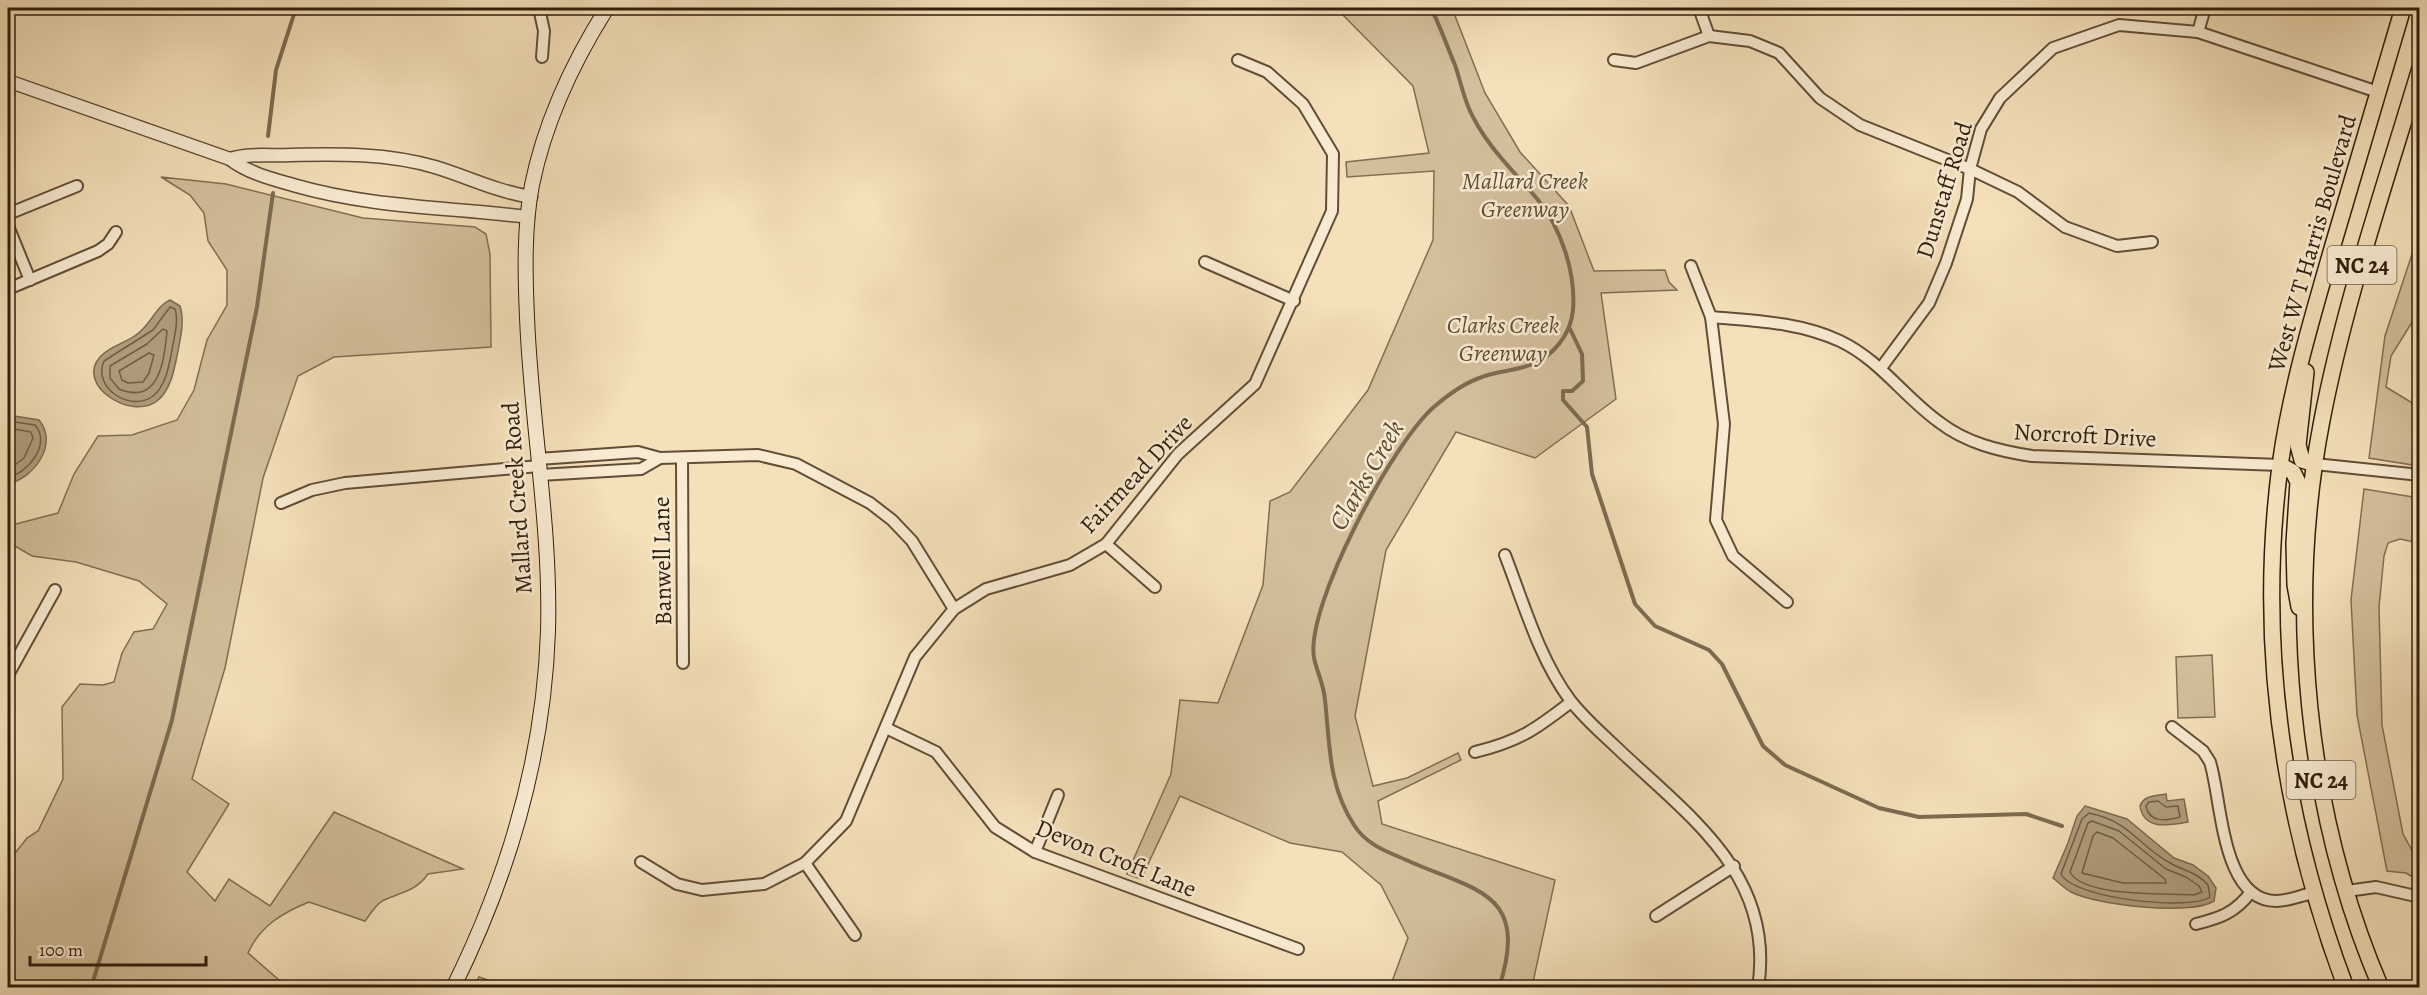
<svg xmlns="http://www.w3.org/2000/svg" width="2427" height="995" viewBox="0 0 2427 995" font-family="Alegreya,serif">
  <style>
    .green { fill: #d3bf9b; stroke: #826e53; stroke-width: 1.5 }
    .water { fill: #b19e7e; stroke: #7d6b50; stroke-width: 1.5 }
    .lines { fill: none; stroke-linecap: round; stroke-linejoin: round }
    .shore { stroke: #705e44; stroke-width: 1.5 }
    .stream { stroke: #7d6b50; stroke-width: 4 }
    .minor-casing { stroke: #614e36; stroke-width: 14 }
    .tertiary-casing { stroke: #614e36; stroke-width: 15 }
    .secondary-casing { stroke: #301e0b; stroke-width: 16 }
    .primary-casing { stroke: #301e0b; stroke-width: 18 }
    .minor { stroke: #f8ebd2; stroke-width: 10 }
    .tertiary { stroke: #f8ebd2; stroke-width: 12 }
    .secondary { stroke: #f8ebd2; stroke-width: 14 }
    .primary { stroke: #f4e0b9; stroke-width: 15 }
    .labels { text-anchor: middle; stroke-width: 5; stroke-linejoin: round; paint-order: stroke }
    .shield { fill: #f8ebd2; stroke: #6c5c47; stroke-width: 1.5 }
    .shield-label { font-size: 22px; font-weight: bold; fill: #301e0b }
    .park-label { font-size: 24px; font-style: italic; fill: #614e36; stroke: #f8ebd2 }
    .street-label { font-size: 24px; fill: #301e0b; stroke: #f8ebd2 }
    .water-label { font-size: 26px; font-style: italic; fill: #5d4b33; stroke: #f8ebd2 }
  </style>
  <rect width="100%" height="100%" fill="#f4e0b9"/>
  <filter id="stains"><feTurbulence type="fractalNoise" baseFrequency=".00333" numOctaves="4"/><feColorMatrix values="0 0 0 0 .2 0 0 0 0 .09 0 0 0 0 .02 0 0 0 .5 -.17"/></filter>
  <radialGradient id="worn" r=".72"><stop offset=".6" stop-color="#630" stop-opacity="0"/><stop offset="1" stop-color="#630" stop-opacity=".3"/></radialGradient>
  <g class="green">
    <path d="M 1336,8 L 1452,8 L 1485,93 L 1520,152 L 1569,206 L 1594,271 L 1665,270 L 1669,282 L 1677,290 L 1601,293 L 1616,399 L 1535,458 L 1456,432 L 1386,550 L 1355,716 L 1373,786 L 1407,778 L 1458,753 L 1461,760 L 1378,801 L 1382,824 L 1555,880 L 1532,987 L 1390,987 L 1408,938 L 1381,885 L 1342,852 L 1290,843 L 1180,796 L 1141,879 L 1127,874 L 1171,774 L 1180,700 L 1218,703 L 1263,585 L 1270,501 L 1290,492 L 1368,390 L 1433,240 L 1434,171 L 1347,177 L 1346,162 L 1429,153 L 1413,86 Z"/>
    <path d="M 161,177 L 226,184 L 363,218 L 475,227 L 486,234 L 490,254 L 491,347 L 334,357 L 298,376 L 263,478 L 225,668 L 192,779 L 229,804 L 187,872 L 215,901 L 229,879 L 270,906 L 334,812 L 463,869 L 428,874 C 416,891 402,892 384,900 C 377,903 370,914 365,921 L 309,902 C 282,913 260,926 248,953 L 287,987 L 8,987 L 8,862 L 27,838 L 38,831 L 63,779 L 62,707 L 80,684 L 103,685 L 114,682 L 122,653 L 134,632 L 153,629 L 167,604 L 139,581 L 76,562 L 32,556 L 8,542 L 8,526 L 58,513 L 74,474 L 98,436 L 132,435 L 177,420 L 194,390 L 207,340 L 227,305 L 227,270 L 208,241 L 204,213 L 190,195 Z"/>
    <path d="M 2419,233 L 2419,311 L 2391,356 L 2386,387 L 2419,407 L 2419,466 L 2369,458 L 2385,336 Z"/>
    <path d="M 2364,489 L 2419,498 L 2419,543 L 2400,539 L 2388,543 L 2384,556 L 2379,607 L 2382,725 L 2403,834 L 2419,863 L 2419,881 L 2406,873 L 2387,871 L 2357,715 L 2351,600 Z"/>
    <path d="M 2212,655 L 2215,717 L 2178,718 L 2176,657 Z"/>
    <path d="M 479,977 L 509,987 L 474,987 Z"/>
  </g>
  <g class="water">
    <path d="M 170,300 L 180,306 C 185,322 180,340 177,356 C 174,371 170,391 157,401 C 131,421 75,385 100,357 C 108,347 125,343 136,335 C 150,326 156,306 170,300 Z"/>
    <path d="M 8,415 L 39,420 C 59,444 34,478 8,484 Z"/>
    <path d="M 2166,794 L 2167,801 L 2184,799 L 2188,822 C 2169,825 2144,831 2140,806 C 2144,795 2155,796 2166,794 Z"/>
    <path d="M 2085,806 L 2127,819 L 2174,858 L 2193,865 L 2208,876 L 2216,888 L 2214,901 C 2191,916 2096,905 2071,892 C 2065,889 2058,882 2053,878 L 2068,843 L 2077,816 Z"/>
  </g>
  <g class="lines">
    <g class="shore">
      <path d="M 170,307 L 175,309 C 179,322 174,337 172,350 C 169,365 166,386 153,396 C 131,413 92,388 104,361 L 153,330 Z"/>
      <path d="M 163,329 L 167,331 C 164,360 160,406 119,389 L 110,378 L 110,366 L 147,344 Z"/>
      <path d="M 149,353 L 154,355 L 149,373 L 143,382 L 128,383 L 122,380 L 119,371 Z"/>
      <path d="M 8,421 L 35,425 C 52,444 27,474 8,477"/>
      <path d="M 8,428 L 31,432 L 33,438 L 24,458 L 8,470"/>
      <path d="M 2158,801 L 2166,807 L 2178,806 L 2180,817 C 2167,821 2149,823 2146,806 L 2149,802 Z"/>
      <path d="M 2089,813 C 2133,822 2138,847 2172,864 C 2185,871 2198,873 2208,885 L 2210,897 C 2190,911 2074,899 2061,874 L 2082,819 Z"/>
      <path d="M 2092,821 L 2119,831 L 2166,869 L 2186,877 L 2199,886 L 2202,892 L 2194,895 C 2167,893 2084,898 2070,872 L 2088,823 Z"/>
      <path d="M 2097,832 L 2113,838 L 2165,879 L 2166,883 L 2123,883 L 2082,873 L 2093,836 Z"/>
    </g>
    <g class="stream">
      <path d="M 1431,8 C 1440,26 1447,46 1455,65 C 1461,82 1464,101 1473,117 C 1490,150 1515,172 1538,200 C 1561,228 1576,273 1573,310 C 1571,334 1553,357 1530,365 C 1514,371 1497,371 1482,377 C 1464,383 1449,394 1435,406 C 1394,440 1305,606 1314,658 C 1317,672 1324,685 1325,700 C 1330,745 1328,785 1354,825 C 1366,844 1385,851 1404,859 C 1476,892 1530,890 1499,988"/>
      <path d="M 268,136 L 276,70 L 296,8"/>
      <path d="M 1570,329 L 1582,354 L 1583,381 L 1572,391 L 1563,391 L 1563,400 L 1587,427 L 1592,474 L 1635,604 L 1655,626 L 1709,650 L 1722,664 L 1763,746 L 1785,765 L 1879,808 L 1919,817 L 2026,814 L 2062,826"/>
      <path d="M 91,988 L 172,720 L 257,307 L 273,193"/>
    </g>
    <g class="minor-casing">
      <g id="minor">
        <path d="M 539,8 L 544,31 L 542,57"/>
        <path d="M 1699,8 L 1709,36"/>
        <path d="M 2198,32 L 2205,8"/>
        <path d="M 1614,60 L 1636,63 L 1709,36 L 1750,41 L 1779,53 L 1820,98 L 1860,125 L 1970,169 L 2018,192 L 2065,227 L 2117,246 L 2152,242"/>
        <path d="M 8,214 L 77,186"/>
        <path d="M 8,226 L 30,280"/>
        <path d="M 1205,262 L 1294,301"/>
        <path d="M 1691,266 L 1711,317 L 1724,424 L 1716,520 L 1733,556 L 1787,602"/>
        <path d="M 8,289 L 98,251 L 108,244 L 116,232"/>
        <path d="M 1711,317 C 1756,321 1799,322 1840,341 C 1880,360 1904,397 1939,422 C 1966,443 1999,451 2032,456 L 2280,465"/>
        <path d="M 1881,368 L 1929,303 L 1946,263 L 1967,199 L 1970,169 L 1981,129 L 2000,98 L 2053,48 L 2119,25 L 2198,32 L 2378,92"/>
        <path d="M 682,458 L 683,663"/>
        <path d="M 538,459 L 638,452 L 660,458 L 758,455 L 796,464 L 870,503 L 892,520 L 912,541 L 954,609"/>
        <path d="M 2315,464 L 2420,475"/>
        <path d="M 540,475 L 641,469 L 660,458"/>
        <path d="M 281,503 L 312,490 L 345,483 L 539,466"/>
        <path d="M 1106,544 L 1155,587"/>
        <path d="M 1505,555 C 1524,604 1539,658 1570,700 C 1583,717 1599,731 1615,746 C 1687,815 1776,874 1758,988"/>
        <path d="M 8,675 L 55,590"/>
        <path d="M 2172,727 L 2203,751 L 2210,762 C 2222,800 2221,902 2277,901 C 2288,901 2302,895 2313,893"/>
        <path d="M 886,728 L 936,752 L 995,827 L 1035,852 L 1298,949"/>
        <path d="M 1475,752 C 1520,741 1536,729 1571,702"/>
        <path d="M 1035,852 L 1058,795"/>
        <path d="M 641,862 L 677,884 L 702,890 L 764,884 L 805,863 L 846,821 L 915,657 L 954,609 L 986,589 L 1070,565 L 1106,544 L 1178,454 L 1255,384 L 1332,211 L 1333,154 L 1303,104 L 1267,72 L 1238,60"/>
        <path d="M 805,863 L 855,935"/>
        <path d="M 2347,891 L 2376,887 L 2420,897"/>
        <path d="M 1656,916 L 1734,866"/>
        <path d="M 2196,924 C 2220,918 2235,913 2251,892"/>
        <path d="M 1759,985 L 1775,988"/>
      </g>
    </g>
    <g class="tertiary-casing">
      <g id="tertiary">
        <path d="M 8,81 L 230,159 C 248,173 272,179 293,185 C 373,208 447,207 528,217"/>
        <path d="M 230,159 C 249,153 270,156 290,155 C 339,154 387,153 435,167 C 468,177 495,191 531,197"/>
      </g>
    </g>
    <g class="secondary-casing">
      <path id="secondary" d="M 453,988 C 508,877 544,755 548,631 C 551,526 531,422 527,317 C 525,273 524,227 532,185 C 545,121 573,62 607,8"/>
    </g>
    <g class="primary-casing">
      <g id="primary">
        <path d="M 2306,372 L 2298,445 L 2302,460 L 2315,464"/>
        <path d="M 2280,465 L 2293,472 L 2298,482 L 2294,543 L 2295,585 L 2299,607"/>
        <path d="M 2346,988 C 2283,820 2257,644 2280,466 C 2290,391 2312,318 2333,245 C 2356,166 2380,87 2403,8"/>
        <path d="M 2381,988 C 2306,813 2286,606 2322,420 C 2345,301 2385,185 2420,68"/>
      </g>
    </g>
    <use href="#minor" class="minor"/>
    <use href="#tertiary" class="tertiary"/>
    <use href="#secondary" class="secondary"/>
    <use href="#primary" class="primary"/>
  </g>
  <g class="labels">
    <g class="shield">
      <rect x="2327.5" y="246" width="69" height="38" rx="4.5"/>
      <rect x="2286.5" y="761" width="69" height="38" rx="4.5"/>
    </g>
    <g class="shield-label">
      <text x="2362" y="273">NC 24</text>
      <text x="2321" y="788">NC 24</text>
    </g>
    <g class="park-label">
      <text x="1525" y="189">Mallard Creek<tspan x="1525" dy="28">Greenway</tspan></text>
      <text x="1503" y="333">Clarks Creek<tspan x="1503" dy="28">Greenway</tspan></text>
    </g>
    <g class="street-label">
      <text transform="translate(1944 190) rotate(-73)" y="8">Dunstaff Road</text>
      <text transform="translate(2312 243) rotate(-74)" y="8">West W T Harris Boulevard</text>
      <text transform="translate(2085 435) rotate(3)" y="8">Norcroft Drive</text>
      <text transform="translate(1136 474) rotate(-47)" y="8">Fairmead Drive</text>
      <text transform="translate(517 498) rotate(-94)" y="8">Mallard Creek Road</text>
      <text transform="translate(662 561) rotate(-91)" y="8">Banwell Lane</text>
      <text transform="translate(1116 858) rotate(22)" y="8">Devon Croft Lane</text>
    </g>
    <g class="water-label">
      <text transform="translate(1366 475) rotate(-60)" y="9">Clarks Creek</text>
    </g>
  </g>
  <rect width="2427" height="995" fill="none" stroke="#f4e0b9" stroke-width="30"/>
  <rect x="9" y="9" width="2409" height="977" fill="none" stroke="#301e0b" stroke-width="3"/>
  <rect x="15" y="15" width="2397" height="965" fill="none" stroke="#301e0b" stroke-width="1.5"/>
  <path d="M30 956v9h176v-9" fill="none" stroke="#301e0b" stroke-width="3"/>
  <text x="39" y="956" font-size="18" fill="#301e0b" stroke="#f8ebd2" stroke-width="4.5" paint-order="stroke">100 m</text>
  <rect width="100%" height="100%" filter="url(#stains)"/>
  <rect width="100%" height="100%" fill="url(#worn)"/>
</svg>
